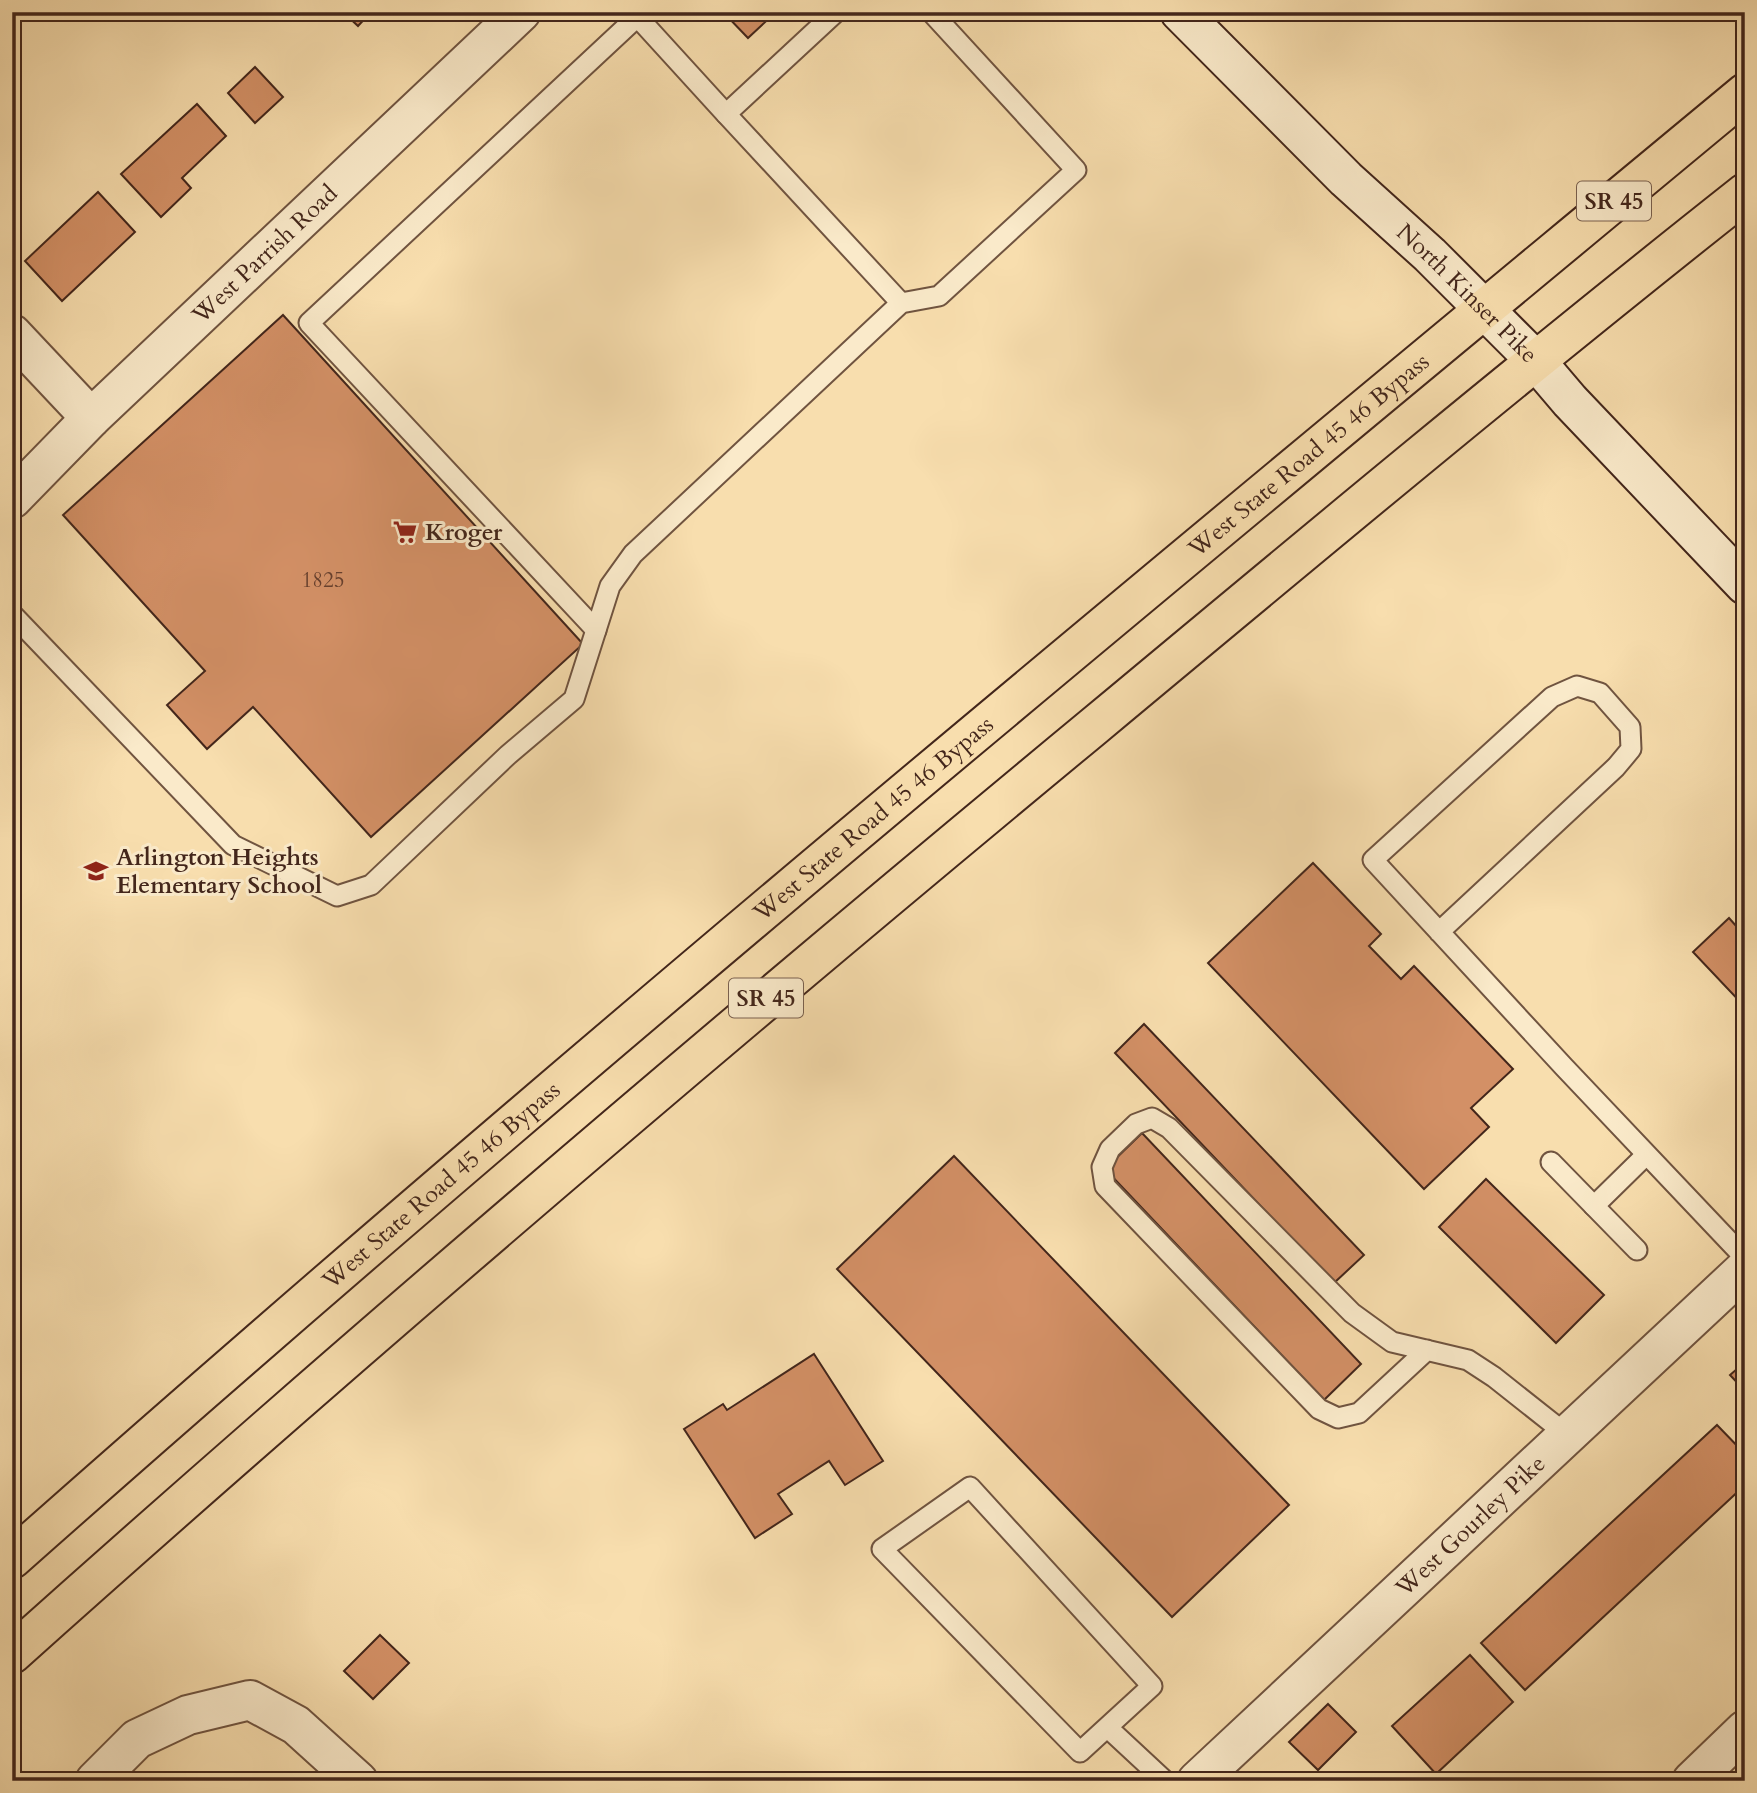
<svg xmlns="http://www.w3.org/2000/svg" width="1757" height="1793" viewBox="0 0 1757 1793" font-family="Cardo,serif">
  <style>
    .building { fill: #d39066; stroke: #43261b; stroke-width: 2 }
    .lines { fill: none; stroke-linecap: round; stroke-linejoin: round }
    .lane-casing { stroke: #705440; stroke-width: 23 }
    .street-casing { stroke: #705440; stroke-width: 42 }
    .secondary-casing { stroke: #43261b; stroke-width: 42 }
    .highway-casing { stroke: #43261b; stroke-width: 42 }
    .lane { stroke: #faeaca; stroke-width: 19 }
    .street { stroke: #faeaca; stroke-width: 38 }
    .secondary { stroke: #faeaca; stroke-width: 38 }
    .highway { stroke: #f8deae; stroke-width: 38 }
    .labels { text-anchor: middle; stroke-width: 6; stroke-linejoin: round; paint-order: stroke }
    .number-label { font-size: 21px; fill: #67402e }
    .shield { fill: #faeaca; stroke: #7a6150; stroke-width: 2 }
    .shield-label { font-size: 23px; font-weight: bold; fill: #43261b }
    .street-label { font-size: 24px; fill: #43261b; stroke: #faeaca }
    .poi-label { font-size: 24px; font-weight: bold; fill: #43261b; stroke: #faeaca; text-anchor: start }
  </style>
  <rect width="100%" height="100%" fill="#f8deae"/>
  <filter id="stains"><feTurbulence type="fractalNoise" baseFrequency=".00286" numOctaves="4"/><feColorMatrix values="0 0 0 0 .2 0 0 0 0 .09 0 0 0 0 .02 0 0 0 .5 -.17"/></filter>
  <radialGradient id="worn" r=".72"><stop offset=".6" stop-color="#630" stop-opacity="0"/><stop offset="1" stop-color="#630" stop-opacity=".3"/></radialGradient>
  <g class="building">
    <path d="M 343,12 L 371,12 L 358,26 Z"/>
    <path d="M 723,12 L 776,12 L 748,38 Z"/>
    <path d="M 255,67 L 283,97 L 255,123 L 228,93 Z"/>
    <path d="M 197,104 L 226,136 L 182,178 L 191,188 L 161,217 L 121,174 Z"/>
    <path d="M 98,192 L 135,232 L 62,301 L 25,261 Z"/>
    <path d="M 283,315 L 583,644 L 371,837 L 253,707 L 207,749 L 167,705 L 205,671 L 63,515 Z"/>
    <path d="M 1313,863 L 1381,934 L 1369,946 L 1401,979 L 1414,966 L 1513,1069 L 1471,1108 L 1489,1127 L 1424,1189 L 1208,963 Z"/>
    <path d="M 1729,918 L 1745,936 L 1745,1007 L 1693,952 Z"/>
    <path d="M 1144,1024 L 1364,1255 L 1334,1283 L 1115,1053 Z"/>
    <path d="M 1142,1133 L 1361,1364 L 1324,1400 L 1105,1169 Z"/>
    <path d="M 954,1156 L 1289,1505 L 1172,1617 L 837,1269 Z"/>
    <path d="M 1486,1179 L 1604,1295 L 1556,1343 L 1439,1227 Z"/>
    <path d="M 814,1354 L 883,1461 L 845,1485 L 829,1461 L 778,1494 L 792,1514 L 755,1538 L 684,1429 L 723,1404 L 727,1410 Z"/>
    <path d="M 1745,1362 L 1745,1391 L 1730,1375 Z"/>
    <path d="M 1717,1425 L 1745,1454 L 1745,1485 L 1525,1690 L 1481,1643 Z"/>
    <path d="M 380,1635 L 409,1663 L 373,1699 L 344,1671 Z"/>
    <path d="M 1470,1655 L 1513,1702 L 1436,1774 L 1392,1726 Z"/>
    <path d="M 1328,1704 L 1356,1732 L 1318,1770 L 1289,1742 Z"/>
  </g>
  <g class="lines">
    <g class="lane-casing">
      <g id="lane">
        <path d="M 633,12 L 726,114 L 836,12"/>
        <path d="M 726,114 L 901,303"/>
        <path d="M 12,614 L 233,845 L 337,896 L 371,885 L 508,755 L 574,699 L 610,586 L 633,554 L 901,303 L 939,296 L 1076,170 L 931,12"/>
        <path d="M 596,630 L 309,323 L 637,17"/>
        <path d="M 1439,932 L 1616,767 L 1631,749 L 1630,727 L 1600,693 L 1577,686 L 1552,697 L 1373,860 L 1564,1067 L 1745,1258"/>
        <path d="M 1551,1162 L 1637,1250"/>
        <path d="M 1594,1206 L 1646,1155"/>
        <path d="M 1427,1350 L 1359,1413 L 1338,1418 L 1319,1409 L 1105,1186 L 1102,1167 L 1110,1149 L 1136,1124 L 1152,1118 L 1169,1128 L 1352,1313 L 1392,1342 L 1468,1360 L 1494,1377 L 1566,1434"/>
        <path d="M 970,1487 L 1152,1686 L 1080,1752 L 882,1549 Z"/>
        <path d="M 1108,1728 L 1165,1781"/>
      </g>
    </g>
    <g class="street-casing">
      <g id="street">
        <path d="M 12,334 L 91,418"/>
        <path id="s1" d="M 12,499 L 91,418 L 521,12"/>
        <path d="M 95,1781 L 137,1739 L 188,1715 L 250,1700 L 296,1725 L 358,1781"/>
        <path id="s2" d="M 1197,1781 L 1745,1269"/>
        <path d="M 1692,1781 L 1745,1730"/>
      </g>
    </g>
    <g class="secondary-casing">
      <g id="secondary">
        <path id="s3" d="M 1180,12 L 1346,179 L 1430,255 L 1536,361 L 1570,401 L 1745,585"/>
      </g>
    </g>
    <g class="highway-casing">
      <g id="highway">
        <path id="s4" d="M 12,1559 C 578,1057 1163,576 1745,93"/>
        <path d="M 12,1654 C 366,1337 727,1030 1093,727 C 1309,547 1525,367 1745,193"/>
      </g>
    </g>
    <use href="#lane" class="lane"/>
    <use href="#street" class="street"/>
    <use href="#secondary" class="secondary"/>
    <use href="#highway" class="highway"/>
  </g>
  <defs>
    <g id="supermarket-bare" transform="scale(1.89)"><path d="M-6-5.5h2.5l.6 2H6L4.5 2H-2.5L-4.4-4H-6ZM-1.5 3.2a1.3 1.3 0 1 0 .1 0ZM3 3.2a1.3 1.3 0 1 0 .1 0Z" fill="#8f2418" stroke="#faeaca" stroke-width="2.5" paint-order="stroke"/></g>
    <g id="school-bare" transform="scale(1.89)"><path d="M0-5L7-2L0 1L-7-2ZM-4 1L0 2.5L4 1V4Q0 6-4 4Z" fill="#8f2418" stroke="#faeaca" stroke-width="2.5" paint-order="stroke"/></g>
  </defs>
  <g fill-rule="evenodd">
    <use href="#supermarket-bare" x="405" y="532"/>
    <use href="#school-bare" x="96" y="871"/>
  </g>
  <g class="labels">
    <g class="number-label">
      <text x="323" y="587">1825</text>
    </g>
    <g class="shield">
      <rect x="1577" y="181.5" width="74" height="39" rx="5"/>
      <rect x="729" y="978.5" width="74" height="39" rx="5"/>
    </g>
    <g class="shield-label">
      <text x="1614" y="209">SR 45</text>
      <text x="766" y="1006">SR 45</text>
    </g>
    <g class="street-label">
      <text dy="8" stroke="none"><textPath href="#s1" startOffset="352">West Parrish Road</textPath></text>
      <text dy="8" stroke="none"><textPath href="#s3" startOffset="402">North Kinser Pike</textPath></text>
      <text dy="8" stroke="none"><textPath href="#s4" startOffset="1703">West State Road 45 46 Bypass</textPath></text>
      <text dy="8" stroke="none"><textPath href="#s4" startOffset="1136">West State Road 45 46 Bypass</textPath></text>
      <text dy="8" stroke="none"><textPath href="#s4" startOffset="569">West State Road 45 46 Bypass</textPath></text>
      <text dy="8" stroke="none"><textPath href="#s2" startOffset="374">West Gourley Pike</textPath></text>
    </g>
    <g class="poi-label">
      <text x="425" y="540">Kroger</text>
      <text x="116" y="865">Arlington Heights<tspan x="116" dy="28">Elementary School</tspan></text>
    </g>
  </g>
  <rect width="1757" height="1793" fill="none" stroke="#f8deae" stroke-width="42"/>
  <rect x="14" y="14" width="1729" height="1765" fill="none" stroke="#43261b" stroke-width="3.5"/>
  <rect x="21" y="21" width="1715" height="1751" fill="none" stroke="#43261b" stroke-width="2"/>
  <rect width="100%" height="100%" filter="url(#stains)"/>
  <rect width="100%" height="100%" fill="url(#worn)"/>
</svg>
